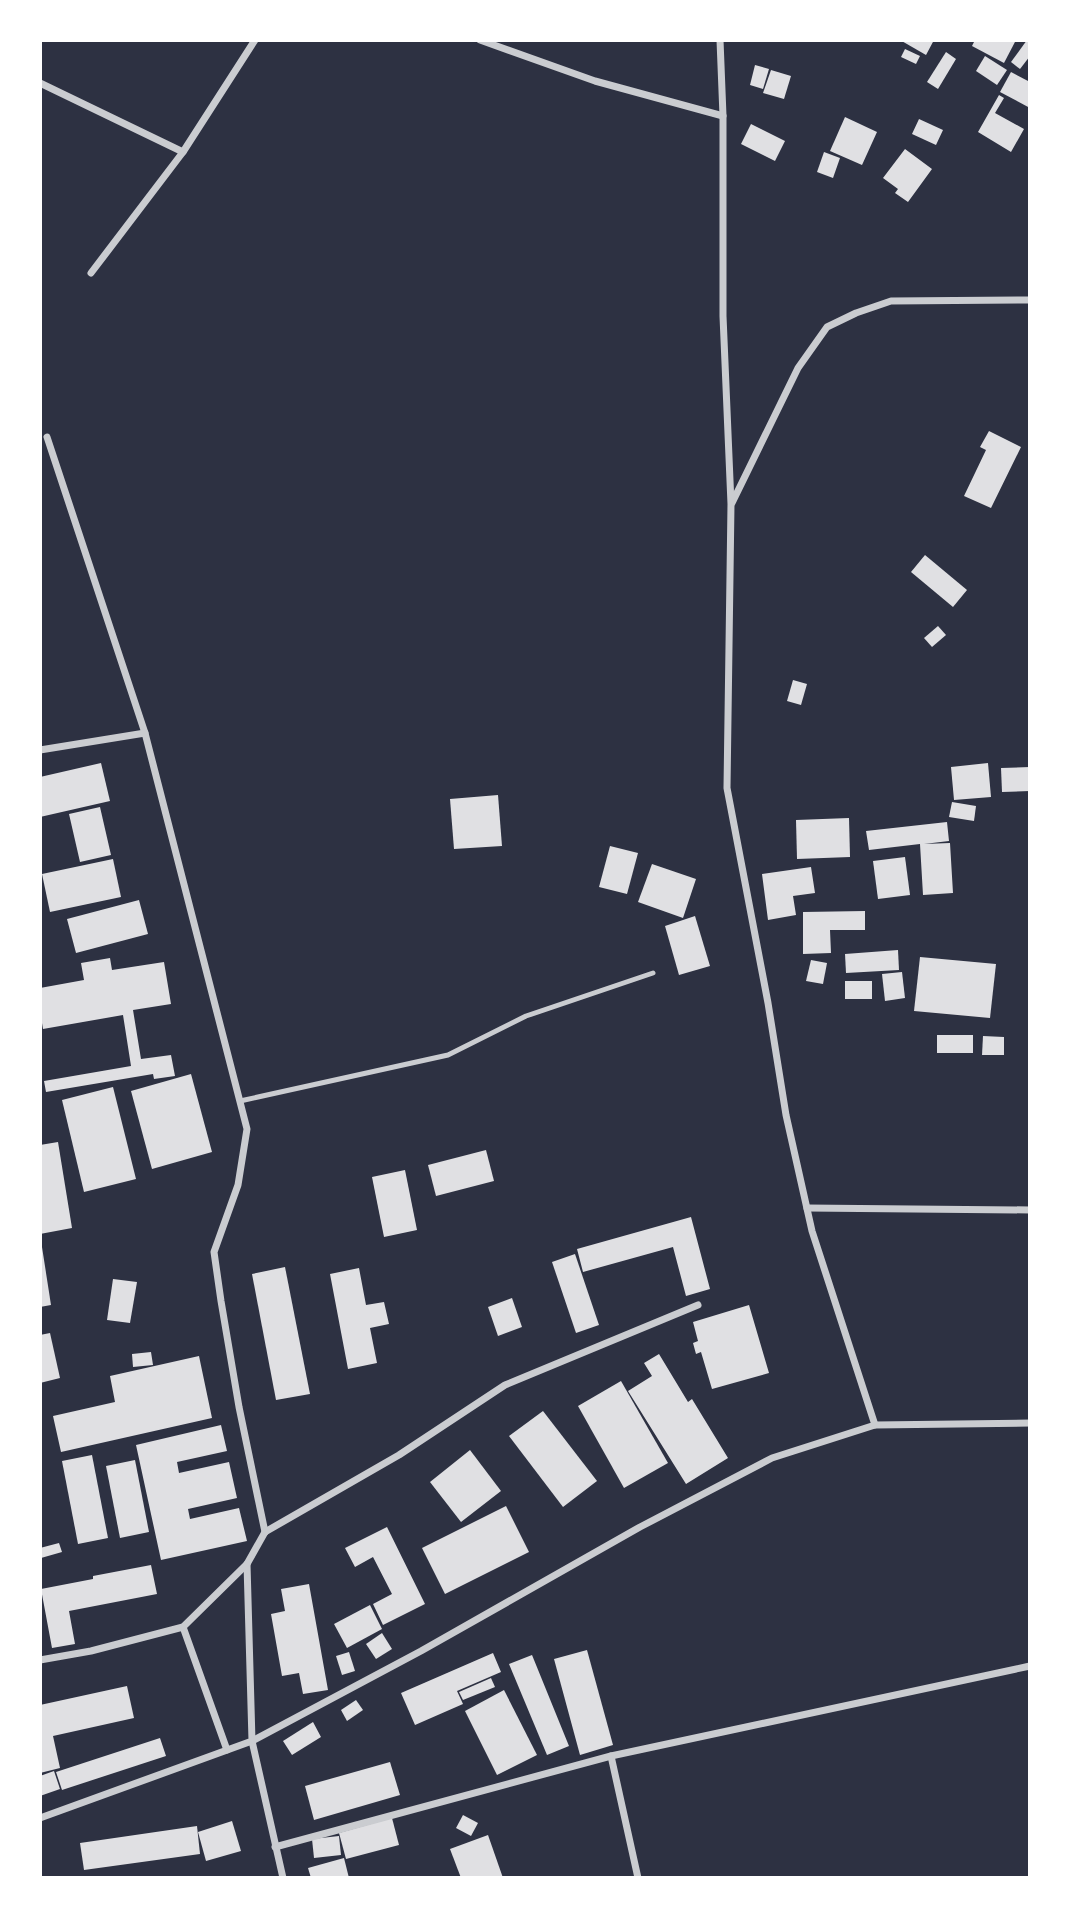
<svg xmlns="http://www.w3.org/2000/svg" width="1070" height="1918" viewBox="0 0 1070 1918" font-family="'DM Sans',sans-serif">
  <style>
    .building { fill: #e0e0e3 }
    .lines { fill: none; stroke-linecap: round; stroke-linejoin: round }
    .service { stroke: #caccd0; stroke-width: 5 }
    .minor { stroke: #caccd0; stroke-width: 7 }
  </style>
  <rect width="100%" height="100%" fill="#2d3142"/>
  <g class="building">
    <path d="M 900,40 L 934,40 L 926,55 Z"/>
    <path d="M 975,40 L 1016,40 L 1004,63 L 972,46 Z"/>
    <path d="M 1027,40 L 1030,40 L 1030,56 L 1020,69 L 1011,62 Z"/>
    <path d="M 905,49 L 920,56 L 916,64 L 901,57 Z"/>
    <path d="M 946,52 L 956,59 L 938,89 L 927,82 Z"/>
    <path d="M 985,56 L 1007,70 L 997,85 L 976,71 Z"/>
    <path d="M 755,65 L 769,69 L 763,89 L 750,85 Z"/>
    <path d="M 771,70 L 791,76 L 784,99 L 763,93 Z"/>
    <path d="M 1011,72 L 1030,82 L 1030,108 L 1000,92 Z"/>
    <path d="M 999,95 L 1004,98 L 995,113 L 1024,129 L 1011,152 L 978,132 Z"/>
    <path d="M 845,117 L 877,132 L 862,165 L 830,151 Z"/>
    <path d="M 919,119 L 943,130 L 936,145 L 912,134 Z"/>
    <path d="M 751,124 L 785,141 L 775,161 L 741,144 Z"/>
    <path d="M 905,149 L 932,169 L 908,202 L 895,193 L 898,189 L 883,178 Z"/>
    <path d="M 824,152 L 840,158 L 833,178 L 817,172 Z"/>
    <path d="M 989,431 L 1021,447 L 991,508 L 964,496 L 986,450 L 980,447 Z"/>
    <path d="M 925,555 L 967,590 L 953,607 L 911,572 Z"/>
    <path d="M 938,626 L 946,635 L 932,647 L 924,638 Z"/>
    <path d="M 793,680 L 807,684 L 801,705 L 787,701 Z"/>
    <path d="M 101,763 L 110,801 L 40,817 L 40,777 Z"/>
    <path d="M 988,763 L 991,797 L 954,800 L 951,767 Z"/>
    <path d="M 1030,767 L 1030,791 L 1002,792 L 1001,768 Z"/>
    <path d="M 498,795 L 502,846 L 454,849 L 450,799 Z"/>
    <path d="M 952,802 L 976,806 L 974,821 L 949,817 Z"/>
    <path d="M 100,807 L 111,855 L 80,862 L 69,814 Z"/>
    <path d="M 849,818 L 850,857 L 797,859 L 796,820 Z"/>
    <path d="M 947,822 L 949,841 L 924,844 L 950,843 L 953,893 L 923,895 L 920,844 L 869,850 L 866,831 Z"/>
    <path d="M 610,846 L 638,853 L 627,894 L 599,887 Z"/>
    <path d="M 905,857 L 910,895 L 878,899 L 873,861 Z"/>
    <path d="M 113,859 L 121,897 L 50,912 L 42,874 Z"/>
    <path d="M 652,864 L 696,879 L 683,918 L 638,902 Z"/>
    <path d="M 811,867 L 815,893 L 793,896 L 796,915 L 768,920 L 762,874 Z"/>
    <path d="M 139,900 L 148,934 L 76,953 L 67,919 Z"/>
    <path d="M 865,911 L 865,930 L 830,930 L 831,953 L 803,954 L 803,912 Z"/>
    <path d="M 695,916 L 710,966 L 679,975 L 665,926 Z"/>
    <path d="M 898,950 L 899,970 L 846,973 L 845,954 Z"/>
    <path d="M 920,957 L 996,964 L 990,1018 L 914,1011 Z"/>
    <path d="M 110,958 L 112,970 L 164,962 L 171,1004 L 133,1010 L 141,1059 L 171,1055 L 175,1076 L 154,1079 L 153,1074 L 46,1092 L 44,1081 L 131,1066 L 123,1015 L 43,1029 L 40,1011 L 40,988 L 84,980 L 81,963 Z"/>
    <path d="M 811,960 L 827,963 L 823,984 L 806,981 Z"/>
    <path d="M 902,972 L 905,998 L 885,1001 L 882,974 Z"/>
    <rect x="845" y="981" width="27" height="18"/>
    <rect x="937" y="1035" width="36" height="18"/>
    <path d="M 983,1036 L 1004,1037 L 1004,1055 L 982,1055 Z"/>
    <path d="M 191,1074 L 212,1152 L 152,1169 L 131,1091 Z"/>
    <path d="M 113,1087 L 136,1179 L 84,1192 L 62,1100 Z"/>
    <path d="M 58,1142 L 72,1228 L 40,1234 L 40,1145 Z"/>
    <path d="M 486,1150 L 494,1181 L 436,1196 L 428,1165 Z"/>
    <path d="M 405,1170 L 417,1230 L 384,1237 L 372,1177 Z"/>
    <path d="M 691,1217 L 710,1289 L 686,1296 L 673,1247 L 583,1272 L 577,1249 Z"/>
    <path d="M 40,1247 L 42,1247 L 51,1305 L 40,1307 Z"/>
    <path d="M 575,1254 L 599,1325 L 576,1333 L 552,1262 Z"/>
    <path d="M 285,1267 L 310,1394 L 276,1400 L 252,1274 Z"/>
    <path d="M 359,1268 L 366,1305 L 384,1302 L 389,1324 L 370,1328 L 377,1363 L 348,1369 L 330,1274 Z"/>
    <path d="M 113,1279 L 137,1282 L 130,1323 L 107,1320 Z"/>
    <path d="M 512,1298 L 522,1327 L 498,1336 L 488,1307 Z"/>
    <path d="M 749,1305 L 769,1373 L 712,1389 L 701,1352 L 696,1354 L 693,1343 L 698,1341 L 693,1322 Z"/>
    <path d="M 50,1333 L 60,1378 L 40,1383 L 40,1335 Z"/>
    <path d="M 151,1352 L 153,1365 L 133,1367 L 132,1354 Z"/>
    <path d="M 659,1354 L 688,1402 L 692,1399 L 728,1458 L 686,1484 L 628,1391 L 652,1376 L 644,1363 Z"/>
    <path d="M 199,1356 L 212,1418 L 61,1452 L 53,1416 L 115,1402 L 110,1376 Z"/>
    <path d="M 621,1381 L 668,1463 L 624,1488 L 578,1406 Z"/>
    <path d="M 543,1411 L 597,1481 L 563,1507 L 509,1436 Z"/>
    <path d="M 221,1425 L 227,1451 L 177,1462 L 179,1473 L 229,1462 L 237,1498 L 188,1509 L 190,1519 L 239,1508 L 247,1541 L 161,1560 L 136,1445 Z"/>
    <path d="M 470,1450 L 501,1491 L 461,1522 L 430,1482 Z"/>
    <path d="M 92,1455 L 108,1538 L 78,1544 L 62,1461 Z"/>
    <path d="M 135,1460 L 149,1532 L 120,1538 L 106,1466 Z"/>
    <path d="M 506,1506 L 529,1552 L 445,1594 L 422,1548 Z"/>
    <path d="M 387,1527 L 425,1604 L 383,1625 L 373,1604 L 392,1594 L 373,1557 L 355,1567 L 345,1548 Z"/>
    <path d="M 59,1543 L 62,1552 L 41,1558 L 40,1548 Z"/>
    <path d="M 151,1565 L 157,1594 L 69,1611 L 75,1644 L 52,1648 L 41,1589 L 93,1579 L 93,1576 Z"/>
    <path d="M 309,1584 L 328,1690 L 303,1694 L 299,1673 L 282,1676 L 271,1614 L 285,1611 L 281,1589 Z"/>
    <path d="M 370,1605 L 382,1629 L 347,1648 L 334,1624 Z"/>
    <path d="M 382,1633 L 392,1649 L 376,1659 L 366,1644 Z"/>
    <path d="M 587,1650 L 613,1745 L 580,1755 L 554,1659 Z"/>
    <path d="M 349,1652 L 355,1671 L 342,1675 L 336,1656 Z"/>
    <path d="M 493,1653 L 501,1672 L 457,1691 L 463,1704 L 415,1725 L 401,1693 Z"/>
    <path d="M 532,1655 L 569,1746 L 547,1755 L 509,1664 Z"/>
    <path d="M 491,1678 L 495,1687 L 463,1700 L 459,1692 Z"/>
    <path d="M 127,1686 L 134,1718 L 53,1736 L 60,1768 L 40,1773 L 40,1705 Z"/>
    <path d="M 504,1690 L 537,1755 L 497,1775 L 465,1711 Z"/>
    <path d="M 356,1700 L 363,1710 L 347,1721 L 341,1710 Z"/>
    <path d="M 313,1722 L 321,1737 L 292,1755 L 283,1741 Z"/>
    <path d="M 160,1738 L 166,1756 L 62,1790 L 56,1772 Z"/>
    <path d="M 390,1762 L 400,1795 L 314,1820 L 305,1786 Z"/>
    <path d="M 54,1771 L 60,1789 L 40,1796 L 40,1776 Z"/>
    <path d="M 463,1815 L 478,1823 L 471,1836 L 456,1828 Z"/>
    <path d="M 392,1818 L 399,1845 L 346,1859 L 339,1833 Z"/>
    <path d="M 232,1821 L 241,1851 L 206,1861 L 198,1832 Z"/>
    <path d="M 197,1826 L 200,1854 L 84,1870 L 80,1843 Z"/>
    <path d="M 488,1835 L 503,1878 L 461,1878 L 450,1849 Z"/>
    <path d="M 339,1836 L 341,1855 L 314,1858 L 312,1839 Z"/>
    <path d="M 344,1858 L 349,1878 L 311,1878 L 308,1868 Z"/>
  </g>
  <g class="lines">
    <path class="service" d="M 240,1101 L 448,1055 L 526,1016 L 653,973"/>
    <g class="minor">
      <path d="M 480,40 L 595,81 L 723,116"/>
      <path d="M 40,83 L 183,152"/>
      <path d="M 91,273 L 183,152 L 255,40"/>
      <path d="M 47,437 L 145,733 L 247,1129 L 238,1185 L 214,1252 L 221,1301 L 239,1407 L 265,1532"/>
      <path d="M 732,503 L 798,368 L 827,327 L 856,313 L 891,301 L 1030,300"/>
      <path d="M 40,750 L 145,733"/>
      <path d="M 807,1208 L 1030,1210"/>
      <path d="M 875,1425 L 1030,1423"/>
      <path d="M 183,1627 L 227,1750"/>
      <path d="M 40,1660 L 91,1651 L 183,1627 L 247,1564 L 265,1532 L 399,1455 L 505,1385 L 698,1305"/>
      <path d="M 611,1756 L 638,1878"/>
      <path d="M 40,1818 L 252,1741 L 247,1564"/>
      <path d="M 275,1847 L 611,1756 L 1030,1666"/>
      <path d="M 283,1878 L 252,1741 L 421,1651 L 640,1527 L 772,1458 L 875,1425 L 812,1231 L 786,1115 L 768,1003 L 727,788 L 731,504 L 723,316 L 723,116 L 720,40"/>
    </g>
  </g>
  <rect width="1070" height="1918" fill="none" stroke="#ffffff" stroke-width="84"/>
</svg>
